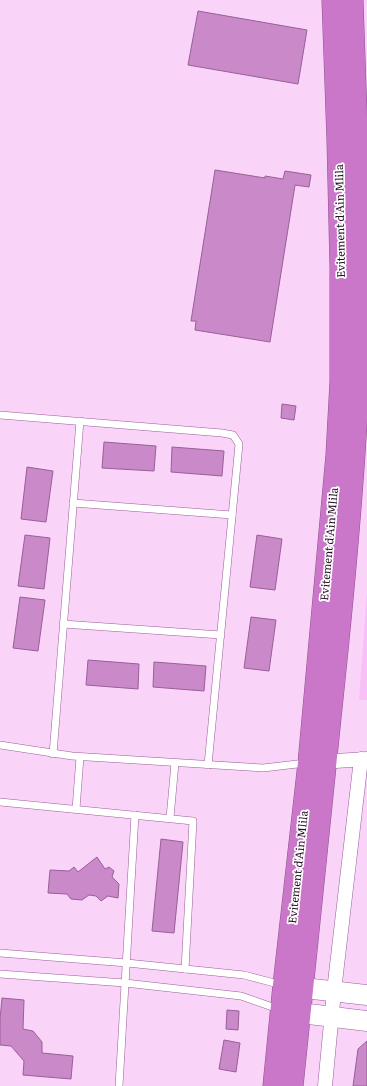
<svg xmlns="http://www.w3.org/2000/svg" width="367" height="1086" viewBox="0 0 367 1086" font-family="Literata,serif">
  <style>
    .built { fill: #f8c0f6 }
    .building { fill: #ca89c9; stroke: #995f98 }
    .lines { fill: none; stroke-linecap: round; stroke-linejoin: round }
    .lane-casing { stroke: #995f98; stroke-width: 8 }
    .street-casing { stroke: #995f98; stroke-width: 15 }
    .secondary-casing { stroke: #995f98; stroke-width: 21 }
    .highway-casing { stroke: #915290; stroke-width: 23 }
    .lane { stroke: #fff; stroke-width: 7 }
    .street { stroke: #fff; stroke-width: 14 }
    .secondary { stroke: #fff; stroke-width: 20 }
    .highway { stroke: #ca76c9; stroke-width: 22 }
    .labels { text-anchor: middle; stroke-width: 3.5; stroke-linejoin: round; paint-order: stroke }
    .street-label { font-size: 11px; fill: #260f25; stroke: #fff }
  </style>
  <rect width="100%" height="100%" fill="#fad3f8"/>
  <path class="built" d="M 367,591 L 367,700 L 359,700 Z"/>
  <g class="building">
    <path d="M 198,11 L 307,30 L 298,84 L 188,65 Z"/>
    <path d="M 215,170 L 265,178 L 265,176 L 283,179 L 285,171 L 311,175 L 309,187 L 295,185 L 270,342 L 195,330 L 196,321 L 191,321 Z"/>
    <path d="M 282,404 L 296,406 L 294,420 L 281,418 Z"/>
    <path d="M 104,442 L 156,446 L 154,471 L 102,468 Z"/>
    <path d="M 172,447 L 224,451 L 222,476 L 171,472 Z"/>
    <path d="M 27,467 L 53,471 L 46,522 L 21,519 Z"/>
    <path d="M 25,535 L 50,538 L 44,589 L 18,586 Z"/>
    <path d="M 257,535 L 282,539 L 275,590 L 250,587 Z"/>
    <path d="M 20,597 L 45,600 L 38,651 L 13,648 Z"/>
    <path d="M 251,617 L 276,620 L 269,671 L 244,668 Z"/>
    <path d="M 88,660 L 139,664 L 138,689 L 86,685 Z"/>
    <path d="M 154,662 L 206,666 L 204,691 L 153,687 Z"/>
    <path d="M 161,839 L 183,842 L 174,933 L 152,931 Z"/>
    <path d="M 97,857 L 105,869 L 109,867 L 114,871 L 112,877 L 119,884 L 118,898 L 108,896 L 101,901 L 96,896 L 89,895 L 82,900 L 71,899 L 67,894 L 48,893 L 50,870 L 69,871 L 74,867 L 78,872 Z"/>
    <path d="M 2,998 L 24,1000 L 23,1029 L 33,1031 L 42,1042 L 42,1053 L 73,1056 L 71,1079 L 23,1075 L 24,1061 L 11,1046 L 0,1045 L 0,1019 Z"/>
    <path d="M 227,1010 L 239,1011 L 238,1030 L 226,1029 Z"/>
    <path d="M 224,1040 L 240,1043 L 236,1072 L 219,1069 Z"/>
    <path d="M 367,1041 L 367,1086 L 353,1086 L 358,1049 Z"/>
  </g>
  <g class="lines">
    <g class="lane-casing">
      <g id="lane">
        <path d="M 0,415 L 222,433 L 233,435 L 239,444 L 208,765"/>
        <path d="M 73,503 L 232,515"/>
        <path d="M 63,624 L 221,635"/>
        <path d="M 0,745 L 72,756 L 263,768 L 306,763"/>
        <path d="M 53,754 L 80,421"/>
        <path d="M 0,802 L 193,821 L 185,969"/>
        <path d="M 76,809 L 80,757"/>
        <path d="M 170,818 L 175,763"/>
        <path d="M 0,953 L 127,963 L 244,975 L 282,985"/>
        <path d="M 0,974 L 125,983 L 241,996 L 278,1009"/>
        <path d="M 119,1086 L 135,815"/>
      </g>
    </g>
    <g class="street-casing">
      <g id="street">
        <path d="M 320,762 L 367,759"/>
        <path d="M 325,1086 L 334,991 L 361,759"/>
      </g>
    </g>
    <g class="secondary-casing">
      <g id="secondary">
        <path d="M 286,986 L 367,995"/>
        <path d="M 284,1011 L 367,1021"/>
      </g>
    </g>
    <g class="highway-casing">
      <g id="highway">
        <path d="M 274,1086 L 284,985 L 309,763 L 337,455 L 341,382 L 341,266 L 338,140 L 333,0"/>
        <path d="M 292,1086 C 307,941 323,796 337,650 C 346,561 354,472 358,383 C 363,256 356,127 352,0"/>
      </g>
    </g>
    <use href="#lane" class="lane"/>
    <use href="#street" class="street"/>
    <use href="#secondary" class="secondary"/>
    <use href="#highway" class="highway"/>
  </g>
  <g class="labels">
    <g class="street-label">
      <text transform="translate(340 221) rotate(-91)" y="4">Evitement d'Ain Mlila</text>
      <text transform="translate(329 544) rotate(-85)" y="4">Evitement d'Ain Mlila</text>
      <text transform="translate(298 867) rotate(-84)" y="4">Evitement d'Ain Mlila</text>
    </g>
  </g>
</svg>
